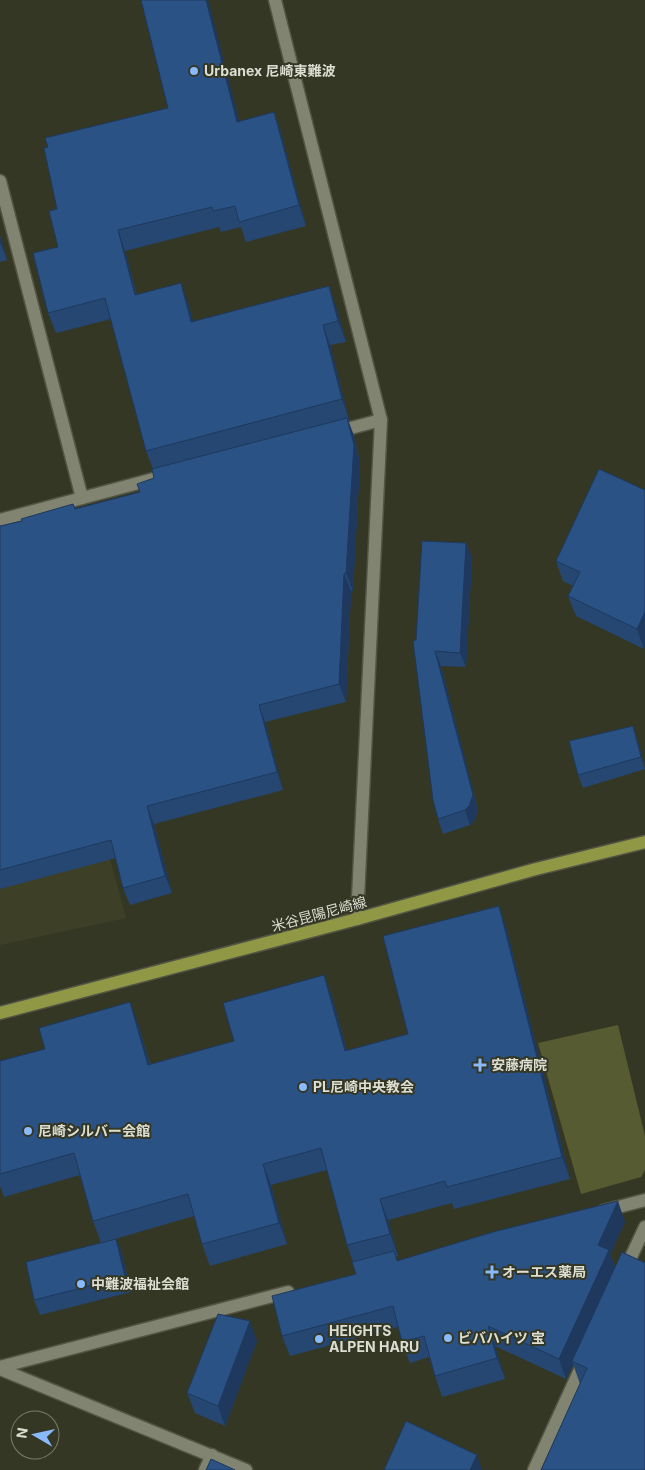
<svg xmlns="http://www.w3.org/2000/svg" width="645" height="1470" viewBox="0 0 645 1470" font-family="Inter,'Noto Sans JP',sans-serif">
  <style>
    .built { fill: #3d4027 }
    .green { fill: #575b32 }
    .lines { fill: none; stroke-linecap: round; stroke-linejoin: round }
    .minor-casing { stroke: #525444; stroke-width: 15 }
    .major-casing { stroke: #525444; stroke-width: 15 }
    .minor { stroke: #818470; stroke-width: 12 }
    .major { stroke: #909745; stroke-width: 12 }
    .wall { fill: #254772 }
    .shaded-wall { fill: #1e395d }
    .building { fill: #2b5285; stroke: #1e395d }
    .poi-dot { fill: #89bafc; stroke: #353725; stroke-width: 2 }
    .labels { text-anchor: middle; stroke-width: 4; stroke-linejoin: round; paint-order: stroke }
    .poi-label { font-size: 14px; font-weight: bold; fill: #dcded2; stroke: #353725; text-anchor: start }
    .street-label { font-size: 14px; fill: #dcded2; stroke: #353725 }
  </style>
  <rect width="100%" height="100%" fill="#353725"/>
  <path class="built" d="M 22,534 L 126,918 L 0,945 L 0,539 Z"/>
  <path class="green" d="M 618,1025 L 645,1136 L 645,1170 L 641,1177 L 581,1194 L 538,1043 Z"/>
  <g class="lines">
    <g class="minor-casing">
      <g id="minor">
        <path d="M 275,0 L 381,420 L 357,919"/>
        <path d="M 0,181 L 82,498"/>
        <path d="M 336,432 L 381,420"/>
        <path d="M 0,520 L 157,478"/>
        <path d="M 603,1211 L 645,1200"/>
        <path d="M 624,1272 L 645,1227"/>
        <path d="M 0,1367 L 288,1292"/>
        <path d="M 0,1369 L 246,1470"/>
        <path d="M 205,1470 L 212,1455"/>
        <path d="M 534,1470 L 584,1361"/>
      </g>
    </g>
    <g class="major-casing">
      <path id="major" d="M 0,1013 L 357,919 L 536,869 L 645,842"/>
    </g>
    <use href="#minor" class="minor"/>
    <use href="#major" class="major"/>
  </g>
  <g class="wall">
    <path d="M 274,112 L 281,133 L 306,226 L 246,242 L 241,227 L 221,232 L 219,227 L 125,251 L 137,295 L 188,303 L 193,322 L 336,307 L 346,342 L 330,345 L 349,420 L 348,420 L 354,436 L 360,462 L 353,591 L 351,591 L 346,702 L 265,722 L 283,790 L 154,824 L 172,893 L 130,905 L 123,888 L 116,858 L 0,889 L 0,526 L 75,509 L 140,492 L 154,478 L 153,469 L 146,451 L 111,319 L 56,333 L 48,313 L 58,247 L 57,209 L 239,122 Z"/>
    <path d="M 0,236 L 7,260 L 0,262 Z"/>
    <path d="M 599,469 L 644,649 L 576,616 L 568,596 L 573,586 L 563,581 L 556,561 Z"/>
    <path d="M 472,558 L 466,667 L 441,666 L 478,810 L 474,821 L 470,825 L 443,834 L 438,819 L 416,640 Z"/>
    <path d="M 637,738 L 645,769 L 583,788 L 578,775 Z"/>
    <path d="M 506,927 L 570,1179 L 454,1209 L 452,1203 L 388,1220 L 398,1256 L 396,1256 L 398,1261 L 625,1222 L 610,1254 L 615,1267 L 645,1263 L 580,1384 L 573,1364 L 566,1379 L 495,1346 L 505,1379 L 442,1397 L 435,1376 L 429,1357 L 410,1363 L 402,1342 L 398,1327 L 290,1356 L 282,1336 L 356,1274 L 353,1262 L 347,1245 L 327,1170 L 271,1185 L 287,1244 L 210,1266 L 202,1244 L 194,1216 L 101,1243 L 93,1221 L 80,1175 L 4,1197 L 0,1186 L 0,1061 L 138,1024 L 150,1064 L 234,1041 L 324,975 L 332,997 L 347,1051 L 408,1034 Z"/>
    <path d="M 116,1239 L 122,1254 L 131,1292 L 40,1315 L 34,1300 Z"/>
    <path d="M 257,1341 L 225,1426 L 195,1413 L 187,1393 Z"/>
  </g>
  <g class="shaded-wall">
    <path d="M 206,0 L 208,0 L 245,143 L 237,122 Z"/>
    <path d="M 274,112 L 281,133 L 306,226 L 299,205 Z"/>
    <path d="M 118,230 L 125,251 L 142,316 L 135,295 Z"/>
    <path d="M 0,236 L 7,260 L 0,242 Z"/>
    <path d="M 181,283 L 188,303 L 199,343 L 191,322 Z"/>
    <path d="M 329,286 L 336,307 L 346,342 L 338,321 Z"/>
    <path d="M 323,325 L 330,345 L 349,420 L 342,399 Z"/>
    <path d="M 347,418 L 354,436 L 360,462 L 353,591 L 346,573 Z"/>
    <path d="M 466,543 L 472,558 L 466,667 L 460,653 Z"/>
    <path d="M 344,574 L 351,591 L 346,702 L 339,684 Z"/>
    <path d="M 645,612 L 645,647 L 644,649 L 637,629 Z"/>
    <path d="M 435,651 L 441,666 L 478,810 L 474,821 L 470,825 L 465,810 Z"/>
    <path d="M 259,705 L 265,722 L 283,790 L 277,772 Z"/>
    <path d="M 633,726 L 637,738 L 645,769 L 641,757 Z"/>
    <path d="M 147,806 L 154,824 L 172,893 L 165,876 Z"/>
    <path d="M 499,906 L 506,927 L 570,1179 L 562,1157 Z"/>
    <path d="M 324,975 L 332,997 L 353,1073 L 345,1051 Z"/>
    <path d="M 130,1002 L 138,1024 L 156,1087 L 148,1065 Z"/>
    <path d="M 263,1164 L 271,1185 L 287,1244 L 279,1223 Z"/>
    <path d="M 380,1199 L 388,1220 L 398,1256 L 390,1234 Z"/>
    <path d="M 618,1201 L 625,1222 L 610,1254 L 616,1270 L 572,1361 L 573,1364 L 566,1379 L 559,1359 L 598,1245 Z"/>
    <path d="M 116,1239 L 122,1254 L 131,1292 L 125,1277 Z"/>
    <path d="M 250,1321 L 257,1341 L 225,1426 L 218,1406 Z"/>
    <path d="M 488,1326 L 495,1346 L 505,1379 L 497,1358 Z"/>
    <path d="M 477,1455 L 482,1470 L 470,1470 Z"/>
  </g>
  <g class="building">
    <path d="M 141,0 L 206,0 L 237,122 L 274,112 L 299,205 L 239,222 L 235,206 L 213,211 L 212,207 L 118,230 L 135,295 L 181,283 L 191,322 L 329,286 L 338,321 L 323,325 L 342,399 L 146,451 L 105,298 L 48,313 L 33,253 L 58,247 L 49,211 L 57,209 L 44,148 L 48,147 L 45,138 L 168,108 Z"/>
    <path d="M 347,418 L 354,445 L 346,573 L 344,574 L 339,684 L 259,705 L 277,772 L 147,806 L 165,876 L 123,888 L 111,840 L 0,870 L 0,526 L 22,521 L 21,519 L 73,504 L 75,509 L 140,492 L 137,484 L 154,478 L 152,469 Z"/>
    <path d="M 599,469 L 645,490 L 645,612 L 637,629 L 568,596 L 580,572 L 556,561 Z"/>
    <path d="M 422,541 L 466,543 L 460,653 L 435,651 L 473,795 L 469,806 L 465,810 L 438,819 L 433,800 L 413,641 L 416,640 Z"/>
    <path d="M 633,726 L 641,757 L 578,775 L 569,741 Z"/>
    <path d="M 499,906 L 562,1157 L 447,1187 L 445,1181 L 380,1199 L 390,1234 L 347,1245 L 321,1148 L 263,1164 L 279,1223 L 202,1244 L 188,1194 L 93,1221 L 74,1153 L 0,1174 L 0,1061 L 45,1049 L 39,1028 L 130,1002 L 148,1065 L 234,1041 L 223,1003 L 324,975 L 345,1051 L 408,1034 L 383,936 Z"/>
    <path d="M 618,1201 L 598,1245 L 609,1250 L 559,1359 L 488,1326 L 497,1358 L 435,1376 L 424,1336 L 402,1342 L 393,1306 L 282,1336 L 272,1296 L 356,1274 L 352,1262 L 394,1251 L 397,1261 L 493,1232 Z"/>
    <path d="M 116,1239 L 125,1277 L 34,1300 L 26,1262 Z"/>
    <path d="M 622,1252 L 645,1263 L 645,1470 L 541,1470 L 587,1368 L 572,1361 Z"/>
    <path d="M 218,1314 L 250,1321 L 218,1406 L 187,1393 Z"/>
    <path d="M 406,1421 L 477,1455 L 470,1470 L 384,1470 Z"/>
    <path d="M 211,1459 L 235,1470 L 206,1470 Z"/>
  </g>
  <g class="poi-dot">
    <circle cx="194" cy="71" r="5"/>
    <path d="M477.5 1057.5h5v5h5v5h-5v5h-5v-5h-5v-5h5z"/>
    <circle cx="303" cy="1087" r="5"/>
    <circle cx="28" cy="1131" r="5"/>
    <path d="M489.5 1264.5h5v5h5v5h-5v5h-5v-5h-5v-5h5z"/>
    <circle cx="81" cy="1284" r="5"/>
    <circle cx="448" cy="1338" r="5"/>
    <circle cx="319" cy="1339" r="5"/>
  </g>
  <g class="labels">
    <g class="poi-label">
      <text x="204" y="76">Urbanex 尼崎東難波</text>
      <text x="491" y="1070">安藤病院</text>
      <text x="313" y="1092">PL尼崎中央教会</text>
      <text x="38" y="1136">尼崎シルバー会館</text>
      <text x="502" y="1277">オーエス薬局</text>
      <text x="91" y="1289">中難波福祉会館</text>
      <text x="329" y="1336">HEIGHTS<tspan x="329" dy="16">ALPEN HARU</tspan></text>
      <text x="458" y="1343">ビバハイツ 宝</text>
    </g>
    <g class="street-label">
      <text transform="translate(319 914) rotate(-15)" y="5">米谷昆陽尼崎線</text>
    </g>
  </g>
  <g transform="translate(35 1435) rotate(279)"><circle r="24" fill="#353725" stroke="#787a6a"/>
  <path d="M0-4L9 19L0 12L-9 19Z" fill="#89bafc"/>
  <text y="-8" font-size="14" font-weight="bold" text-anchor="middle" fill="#dcded2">N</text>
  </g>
</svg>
